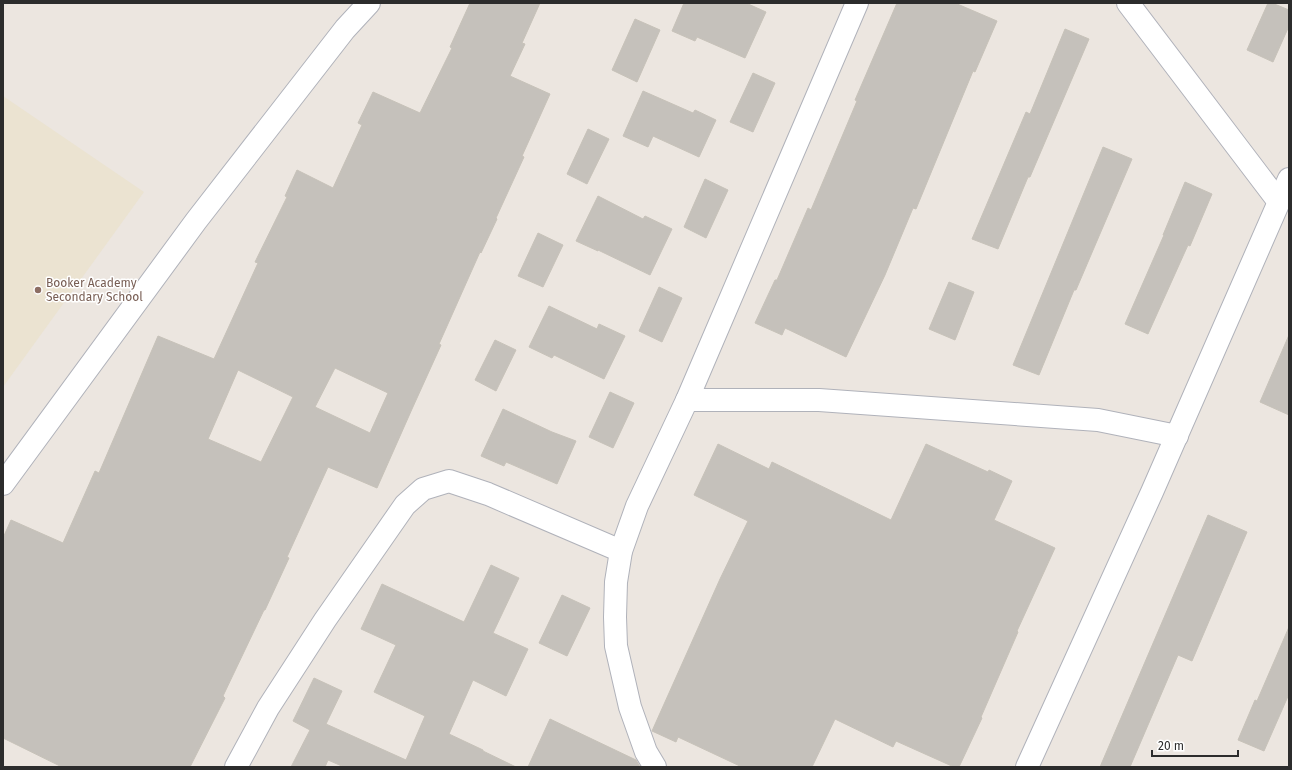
<svg xmlns="http://www.w3.org/2000/svg" width="1292" height="770" viewBox="0 0 1292 770" font-family="'Fira Sans',sans-serif">
  <style>
    .education { fill: #ebe3d1 }
    .building { fill: #c5c1bb; stroke: #c7c2b9; fill-rule: evenodd }
    .lines { fill: none; stroke-linecap: round; stroke-linejoin: round }
    .minor-casing { stroke: #b0b2ba; stroke-width: 24 }
    .minor { stroke: #fff; stroke-width: 22 }
    .education-dot { fill: #8d6e63; stroke: #fff; stroke-width: 1.5 }
    .labels { text-anchor: middle; stroke-width: 3; stroke-linejoin: round; paint-order: stroke }
    .education-label { font-size: 12px; fill: #785e54; stroke: #fff; text-anchor: start }
  </style>
  <rect width="100%" height="100%" fill="#ece6e0"/>
  <path class="education" d="M 3,96 L 144,192 L 3,387 Z"/>
  <g class="building">
    <path d="M 470,3 L 540,3 L 522,43 L 525,44 L 510,76 L 550,94 L 522,156 L 524,157 L 496,218 L 497,219 L 481,253 L 480,252 L 439,344 L 441,345 L 412,409 L 377,488 L 328,467 L 287,557 L 289,558 L 265,610 L 264,610 L 223,696 L 225,698 L 190,767 L 62,767 L 3,738 L 3,538 L 11,520 L 63,543 L 95,471 L 99,473 L 158,336 L 214,359 L 258,263 L 255,262 L 287,197 L 285,196 L 297,170 L 333,188 L 362,125 L 358,123 L 373,92 L 420,113 L 452,48 L 450,47 ZM 335,368 L 388,393 L 370,433 L 315,407 ZM 238,370 L 293,397 L 261,462 L 208,439 Z"/>
    <path d="M 684,3 L 746,3 L 766,12 L 745,58 L 697,37 L 695,41 L 672,31 Z"/>
    <path d="M 897,3 L 955,3 L 997,21 L 975,72 L 973,71 L 916,209 L 913,208 L 885,275 L 846,357 L 785,328 L 782,335 L 755,323 L 775,280 L 777,280 L 808,208 L 811,210 L 857,101 L 855,100 Z"/>
    <path d="M 1268,3 L 1272,3 L 1289,10 L 1289,26 L 1273,62 L 1247,50 Z"/>
    <path d="M 635,19 L 660,30 L 637,82 L 612,70 Z"/>
    <path d="M 1065,29 L 1089,39 L 1030,177 L 1028,177 L 998,249 L 972,239 L 1026,112 L 1030,114 Z"/>
    <path d="M 753,73 L 775,83 L 753,132 L 730,122 Z"/>
    <path d="M 643,91 L 693,113 L 695,110 L 716,120 L 699,157 L 653,136 L 648,147 L 623,136 Z"/>
    <path d="M 588,129 L 609,139 L 587,184 L 567,174 Z"/>
    <path d="M 1103,147 L 1132,159 L 1076,290 L 1074,290 L 1039,375 L 1013,365 Z"/>
    <path d="M 705,179 L 728,190 L 706,238 L 684,227 Z"/>
    <path d="M 1185,182 L 1212,194 L 1190,246 L 1188,245 L 1148,334 L 1125,324 L 1164,235 L 1163,235 Z"/>
    <path d="M 598,196 L 643,219 L 645,216 L 672,229 L 650,275 L 598,250 L 598,251 L 576,241 Z"/>
    <path d="M 538,233 L 563,245 L 543,287 L 518,276 Z"/>
    <path d="M 949,282 L 974,292 L 955,340 L 929,329 Z"/>
    <path d="M 659,287 L 682,298 L 662,342 L 639,331 Z"/>
    <path d="M 549,306 L 597,329 L 599,324 L 625,336 L 604,379 L 554,355 L 552,358 L 529,347 Z"/>
    <path d="M 1289,335 L 1289,415 L 1260,402 Z"/>
    <path d="M 495,340 L 516,350 L 496,391 L 475,380 Z"/>
    <path d="M 610,392 L 634,403 L 613,448 L 589,437 Z"/>
    <path d="M 503,409 L 552,432 L 576,441 L 557,484 L 506,462 L 504,466 L 481,456 Z"/>
    <path d="M 718,444 L 769,469 L 772,462 L 891,520 L 926,444 L 988,472 L 989,470 L 1012,481 L 994,520 L 1055,548 L 1017,631 L 1018,632 L 981,717 L 982,718 L 959,767 L 954,767 L 896,741 L 893,747 L 835,719 L 812,767 L 742,767 L 678,737 L 676,742 L 652,731 L 720,579 L 748,521 L 694,495 Z"/>
    <path d="M 1208,515 L 1247,532 L 1192,661 L 1178,655 L 1130,767 L 1100,767 Z"/>
    <path d="M 491,565 L 519,578 L 493,633 L 528,649 L 506,696 L 473,680 L 449,734 L 483,750 L 483,751 L 516,767 L 344,767 L 328,760 L 325,767 L 291,767 L 310,730 L 293,721 L 314,678 L 342,691 L 326,724 L 406,760 L 425,716 L 374,692 L 396,645 L 361,629 L 382,584 L 464,622 Z"/>
    <path d="M 562,595 L 590,608 L 567,656 L 539,643 Z"/>
    <path d="M 1289,627 L 1289,694 L 1264,751 L 1238,740 L 1255,700 L 1257,701 Z"/>
    <path d="M 550,719 L 636,760 L 640,767 L 528,767 Z"/>
  </g>
  <g class="lines">
    <g class="minor-casing">
      <g id="minor">
        <path d="M 1128,3 L 1279,202"/>
        <path d="M 687,400 L 857,3"/>
        <path d="M 3,484 L 196,221 L 345,29 L 369,3"/>
        <path d="M 236,767 L 268,708 L 325,620 L 405,505 L 423,489 L 449,481 L 488,494 L 621,551"/>
        <path d="M 655,767 L 646,752 L 630,707 L 616,646 L 615,617 L 616,582 L 621,551 L 637,506 L 687,400 L 819,400 L 1098,420 L 1177,436"/>
        <path d="M 1027,767 L 1152,492 L 1289,179"/>
      </g>
    </g>
    <use href="#minor" class="minor"/>
  </g>
  <circle class="education-dot" cx="38" cy="290" r="4"/>
  <g class="labels">
    <g class="education-label">
      <text x="46" y="287">Booker Academy<tspan x="46" dy="14">Secondary School</tspan></text>
    </g>
  </g>
  <rect width="1292" height="770" fill="none" stroke="#2c2c2c" stroke-width="8"/>
  <path d="M1152 750v6h86v-6" fill="none" stroke="#2c2c2c" stroke-width="2"/>
  <text x="1158" y="750" font-size="12" fill="#2c2c2c" stroke="#ffffff" stroke-width="3" paint-order="stroke">20 m</text>
</svg>
